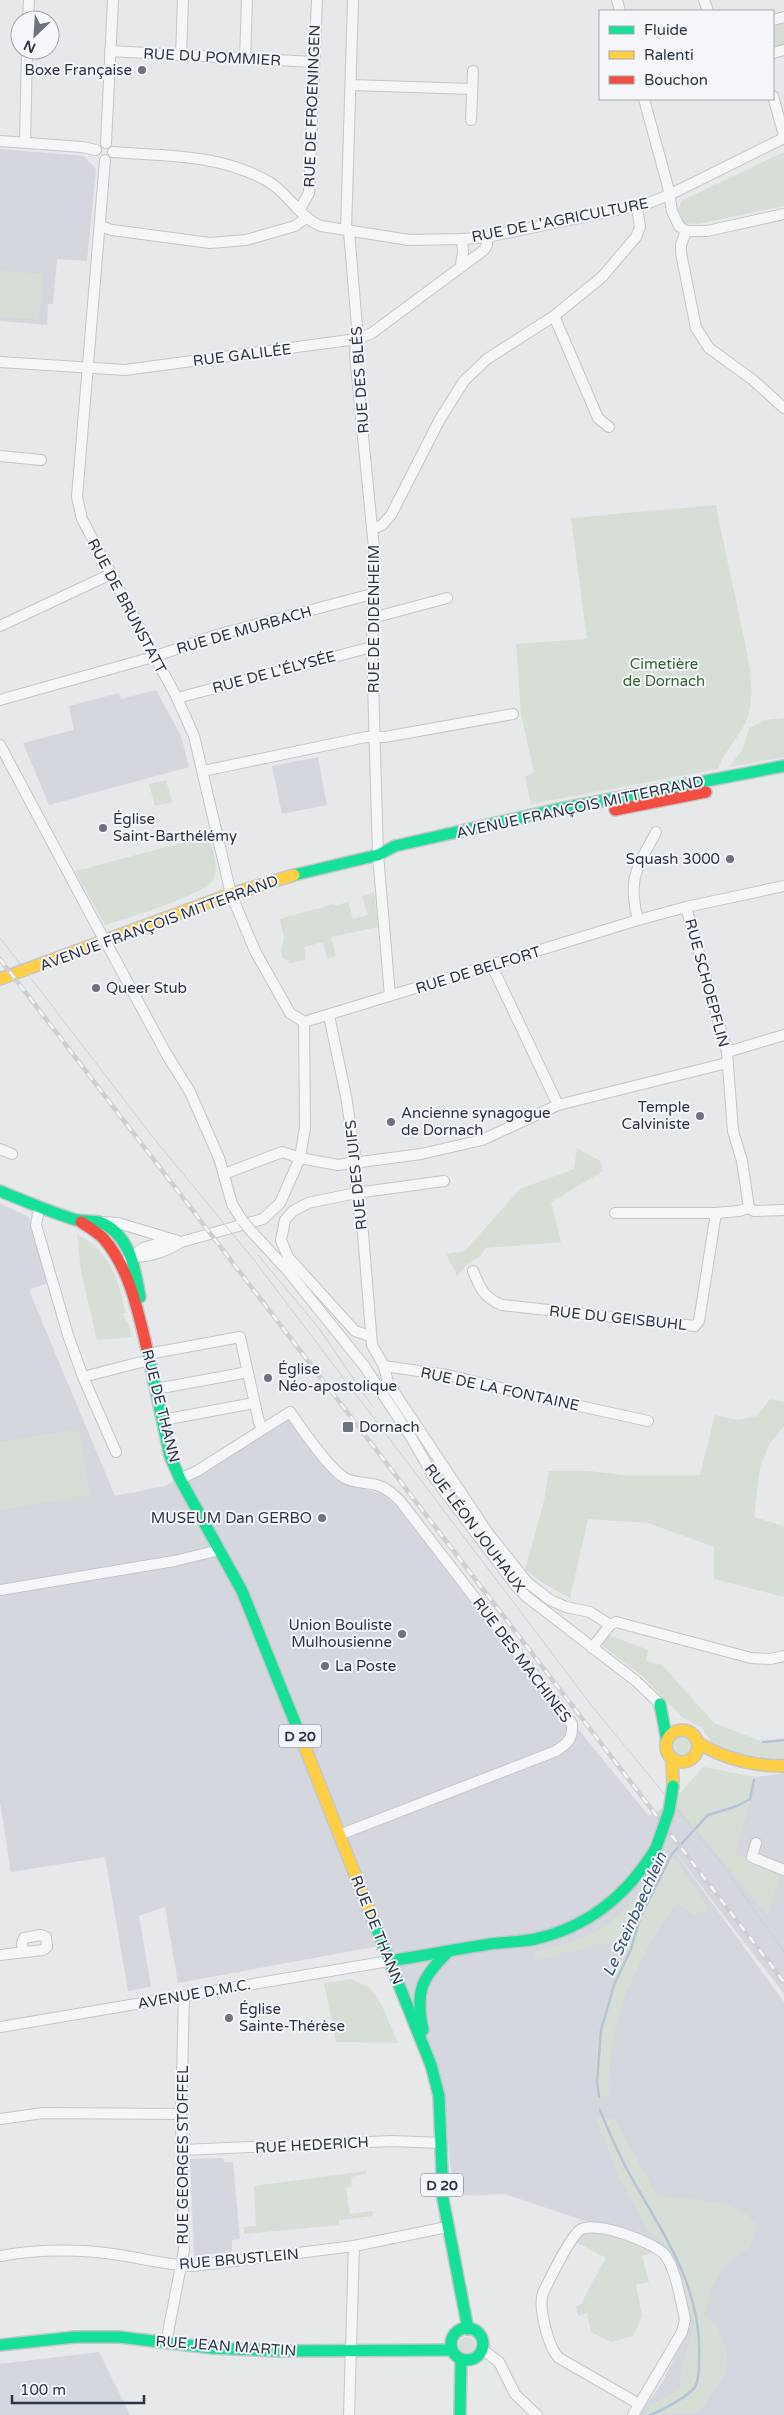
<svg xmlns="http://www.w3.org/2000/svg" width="784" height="2415" viewBox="0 0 784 2415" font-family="'Varela Round',sans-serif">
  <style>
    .built { fill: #d4d7dd }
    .green { fill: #d6ded6 }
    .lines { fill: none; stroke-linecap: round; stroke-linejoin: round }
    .stream { stroke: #b4c4d5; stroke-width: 2.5 }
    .street-casing { stroke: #c4c6c8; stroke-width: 12 }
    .fast-casing { stroke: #c4c6c8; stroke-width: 14 }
    .slow-casing { stroke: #c4c6c8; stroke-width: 14 }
    .jam-casing { stroke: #c4c6c8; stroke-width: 14 }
    .street { stroke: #f5f6f7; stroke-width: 10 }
    .fast { stroke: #16e098; stroke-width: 11 }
    .slow { stroke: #ffcf43; stroke-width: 11 }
    .jam { stroke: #f24e42; stroke-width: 11 }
    .tram { stroke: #cecfd2; stroke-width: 1 }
    .rail-casing { stroke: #cecfd2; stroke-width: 4.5 }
    .rail { stroke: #f4f6f9; stroke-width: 2.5; stroke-dasharray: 8; stroke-linecap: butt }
    .street-bridge-casing { stroke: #c4c6c8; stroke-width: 12; stroke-linecap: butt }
    .fast-bridge-casing { stroke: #c4c6c8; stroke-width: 14; stroke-linecap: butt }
    .street-bridge { stroke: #f5f6f7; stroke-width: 10 }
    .fast-bridge { stroke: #16e098; stroke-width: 11 }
    .poi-dot { fill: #6c737f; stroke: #f4f6f9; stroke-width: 2 }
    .labels { text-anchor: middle; stroke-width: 4; stroke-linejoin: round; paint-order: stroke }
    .shield { fill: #f4f6f9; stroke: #676e7b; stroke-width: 1 }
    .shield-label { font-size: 14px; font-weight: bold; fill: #2b3445 }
    .street-label { font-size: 15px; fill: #2b3445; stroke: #f4f6f9 }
    .poi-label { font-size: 15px; fill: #2b3445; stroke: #f4f6f9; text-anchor: start }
    .park-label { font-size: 15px; fill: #3f6138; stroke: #f4f6f9 }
    .water-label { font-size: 16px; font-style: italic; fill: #34527a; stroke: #f4f6f9 }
  </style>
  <rect width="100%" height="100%" fill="#e6e8ea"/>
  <g class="built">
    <path d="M 0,149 L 84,156 L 96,169 L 87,261 L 57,259 L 53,304 L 48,304 L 47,325 L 0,321 Z"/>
    <path d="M 156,690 L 181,736 L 189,767 L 49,805 L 23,743 L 74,730 L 69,706 L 119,693 L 121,699 Z"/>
    <path d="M 318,757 L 327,805 L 282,814 L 272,766 Z"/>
    <path d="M 0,1203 L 29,1217 L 49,1283 L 30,1289 L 30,1293 L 115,1496 L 165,1486 L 286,1417 L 335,1479 L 384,1495 L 396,1506 L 649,1816 L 673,1801 L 693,1823 L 735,1854 L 756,1777 L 784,1773 L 784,1994 L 669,1844 L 784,2002 L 784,2415 L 639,2415 L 662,2383 L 691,2324 L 666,2248 L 505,2194 L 453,2196 L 446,2117 L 379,1946 L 178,1983 L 165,1907 L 139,1916 L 151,1987 L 128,1991 L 105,1857 L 11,1872 L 0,1802 Z"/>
    <path d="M 223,2158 L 224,2162 L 233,2162 L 240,2239 L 232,2240 L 232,2252 L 194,2256 L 190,2159 Z"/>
    <path d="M 99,2352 L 130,2415 L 0,2415 L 0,2364 Z"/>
  </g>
  <g class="green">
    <path d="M 784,20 L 784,46 L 773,49 L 773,22 Z"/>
    <path d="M 784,152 L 784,206 L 697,224 L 684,223 L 678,208 L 683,200 Z"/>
    <path d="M 0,270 L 43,274 L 39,320 L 0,317 Z"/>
    <path d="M 716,505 C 723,542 731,578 739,614 C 745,646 756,680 749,712 C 744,734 725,748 718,769 L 531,804 L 525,777 L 534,772 L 521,714 L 516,644 L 587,639 L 571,518 Z"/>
    <path d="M 784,718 L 784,757 L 729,767 L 743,749 L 749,728 L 765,720 Z"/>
    <path d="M 166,780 L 172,802 L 155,806 L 149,784 Z"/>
    <path d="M 209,836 C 212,848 219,866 214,878 C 209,894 124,919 105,925 L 75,871 Z"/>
    <path d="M 374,892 L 378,927 L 331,937 L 336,956 L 327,959 L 323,942 L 304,947 L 306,959 L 289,964 L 288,960 L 283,959 L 281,951 L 284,937 L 280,919 L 333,904 L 334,906 L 348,902 L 353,919 L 368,915 L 362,897 Z"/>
    <path d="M 577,1148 L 600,1161 L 603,1171 L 551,1202 L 561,1242 L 486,1248 L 480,1257 L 467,1264 L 457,1276 L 446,1254 L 465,1251 L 520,1189 L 574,1169 Z"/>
    <path d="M 77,1234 C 110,1251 118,1279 126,1313 L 123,1313 L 126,1323 L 128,1323 L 132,1337 L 97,1340 L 81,1271 Z"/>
    <path d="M 770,1399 L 784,1402 L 784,1426 L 770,1443 L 760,1467 L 754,1517 L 784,1526 L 784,1597 L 714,1579 L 714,1547 L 648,1523 L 588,1519 L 570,1598 L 544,1584 L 525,1570 L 544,1501 L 549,1471 L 589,1471 L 624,1475 L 700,1475 L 715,1415 L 737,1420 L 757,1416 Z"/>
    <path d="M 79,1429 L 90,1496 L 0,1510 L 0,1442 Z"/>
    <path d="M 603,1633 L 648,1650 L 646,1661 L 662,1665 L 714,1723 L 763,1742 L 784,1740 L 784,1766 L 709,1750 L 711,1741 L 702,1728 L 682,1717 L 643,1677 L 597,1641 Z"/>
    <circle cx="683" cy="1747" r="11"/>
    <path d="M 703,1767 L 756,1777 L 735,1854 L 781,1873 L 768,1916 L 673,1801 Z"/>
    <path d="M 670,1853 L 707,1904 L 708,1913 L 693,1915 L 679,1904 L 674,1906 C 635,1964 605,2026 609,2098 L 596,2098 C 590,2041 610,1991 628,1938 L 534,1961 L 536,1952 C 551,1947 567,1944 581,1938 C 620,1923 647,1886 670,1853 Z"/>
    <path d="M 352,1979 L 370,1988 L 382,2006 L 398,2043 L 336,2042 L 324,1983 Z"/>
    <path d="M 596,2117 L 615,2119 L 658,2197 C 690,2197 736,2200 758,2224 L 750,2247 L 726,2263 L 711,2289 L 704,2314 L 717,2325 L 727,2353 L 726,2373 L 705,2406 L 697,2413 L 643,2415 L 650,2406 L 679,2388 L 681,2371 L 694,2324 L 668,2246 L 649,2232 L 620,2180 Z"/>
    <path d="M 366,2171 L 366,2174 L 351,2177 L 352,2187 L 346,2188 L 350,2214 L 372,2211 L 373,2216 L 339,2220 L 339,2225 L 244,2234 L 244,2227 L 256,2226 L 254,2186 Z"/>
    <path d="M 588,2227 L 662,2251 L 642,2256 L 649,2282 L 636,2285 L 642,2316 L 633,2336 L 611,2342 L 591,2332 L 587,2313 L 578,2316 L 576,2306 L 584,2303 L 583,2300 L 606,2258 L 572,2240 Z"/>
    <circle cx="467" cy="2345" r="8"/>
  </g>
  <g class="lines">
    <g class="stream">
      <path d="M 763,1742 L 784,1740"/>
      <path d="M 599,2097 L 597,2082 L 601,2030 L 614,1985 L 631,1949 L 640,1918 L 672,1854 L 708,1815 L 737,1806 L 750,1799 L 754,1780"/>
      <path d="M 600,2110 C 609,2132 619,2155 630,2175 C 664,2236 703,2288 699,2361 C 699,2368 699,2380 695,2387 C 689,2396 661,2411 650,2415"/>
    </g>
    <g class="street-casing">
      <g id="street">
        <path d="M 617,0 L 620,11"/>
        <path d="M 704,0 L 708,11"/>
        <path d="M 28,20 L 29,0"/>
        <path d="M 773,20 L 784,17"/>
        <path d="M 110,51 L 314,62"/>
        <path d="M 773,53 L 784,50"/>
        <path d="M 181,56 L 183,0"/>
        <path d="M 245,59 L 247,0"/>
        <path d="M 351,85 L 472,89"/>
        <path d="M 773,96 L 784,136"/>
        <path d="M 644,99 L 668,187 L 672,211 L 679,226 L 686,231 L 707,231 L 784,214"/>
        <path d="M 471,120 L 473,71"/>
        <path d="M 0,141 L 82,147 L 96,150"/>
        <path d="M 25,143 L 27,50"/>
        <path d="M 106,143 L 113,0"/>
        <path d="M 113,152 C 166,156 221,154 269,182 C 288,193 301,219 321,226 L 409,240 L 462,239 L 487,237 L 646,204 L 669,195 L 784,138"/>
        <path d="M 105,160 L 77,497 L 82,519 L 177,698 L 194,736 L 231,894 L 255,951 L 290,1013 L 304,1022"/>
        <path d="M 300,209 L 309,193 L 317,0"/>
        <path d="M 100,226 L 112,230 L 210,243 L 246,240 L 295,226 L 307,217"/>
        <path d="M 346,230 L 353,0"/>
        <path d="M 349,231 L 357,327 L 355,355 L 374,548 L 372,647 L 378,855 L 390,996"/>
        <path d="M 686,231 L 681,245 L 681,253 L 696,328 L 709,348 L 753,380 L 784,408"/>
        <path d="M 461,265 L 463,252 L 462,239"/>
        <path d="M 554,316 L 598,418 L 609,427"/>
        <path d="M 0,362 L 125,370 L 357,339 L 372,333 L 484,250 L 487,245 L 487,237"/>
        <path d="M 0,456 L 41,460"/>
        <path d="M 373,529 L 382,525 L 391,515 L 440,419 L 464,381 L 487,359 L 554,316 L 602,277 L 636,237 L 640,227 L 637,207"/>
        <path d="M 372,618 L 447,598"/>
        <path d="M 0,626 L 111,574"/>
        <path d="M 177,698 L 372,647"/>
        <path d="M 0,700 L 153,657 L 217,635 L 372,594"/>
        <path d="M 0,745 L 95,923"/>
        <path d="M 203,771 L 366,737 L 385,737 L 513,714"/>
        <path d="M 686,907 L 727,1052 L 733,1131 L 742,1161 L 749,1208"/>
        <path d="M 638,920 C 627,879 637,868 656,832"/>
        <path d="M 114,957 L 167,1055 L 190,1092 L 219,1158 L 232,1204 L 242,1220"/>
        <path d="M 492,966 L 558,1105"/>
        <path d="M 329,1016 L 346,1096 L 356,1162 L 356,1193 L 363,1233 L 372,1345 L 384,1366 L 388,1383 L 488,1533 L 527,1582 L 550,1600 L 566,1607 L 590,1612 L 610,1625"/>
        <path d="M 304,1022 L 638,920 L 686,907 L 784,886"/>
        <path d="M 727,1052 L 784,1035"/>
        <path d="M 0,1149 L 12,1154"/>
        <path d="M 224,1174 L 282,1152 L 300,1158 L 305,1127 L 304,1022"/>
        <path d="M 39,1208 L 36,1225 L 68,1335 L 83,1377 L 116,1452"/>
        <path d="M 749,1208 L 754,1211 L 784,1210"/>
        <path d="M 615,1213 L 716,1213 L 739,1211 L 749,1208"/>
        <path d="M 103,1222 L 118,1223 L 178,1241"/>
        <path d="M 252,1232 L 288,1271 L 365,1367 L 411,1437 L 435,1479 L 516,1586 L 527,1597 L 636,1681 L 660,1704"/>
        <path d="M 132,1257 C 150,1257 163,1252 178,1244"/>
        <path d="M 128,1259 L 143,1248 L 160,1243 L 181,1242 L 263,1219 L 280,1203 L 300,1158 L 338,1165 L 421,1154 L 482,1140 L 558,1105 L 727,1063"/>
        <path d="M 473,1271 C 480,1288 484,1298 502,1305 L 695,1326 L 699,1321 L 716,1213"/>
        <path d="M 370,1336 L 355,1331 L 288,1257 L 281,1240 L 285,1220 L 293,1211 L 308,1203 L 356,1193 L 444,1181"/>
        <path d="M 148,1354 L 240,1337 L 259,1422 L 262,1428"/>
        <path d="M 384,1366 L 447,1375 L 534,1396 L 648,1421"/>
        <path d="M 83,1377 L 149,1360"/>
        <path d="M 156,1389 L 248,1372"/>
        <path d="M 163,1420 L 254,1403"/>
        <path d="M 180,1479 L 197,1471 L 290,1412 C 302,1429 328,1468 345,1478 C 354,1483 363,1482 372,1484 C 385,1486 393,1494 401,1502 L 572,1724 C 573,1739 568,1743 556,1751 L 339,1835"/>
        <path d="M 0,1590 L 174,1561 L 220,1550"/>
        <path d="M 592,1648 L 610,1625 L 616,1622 L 751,1658 L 770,1659 L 784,1656"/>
        <path d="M 756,1843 L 752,1857 L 784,1870"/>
        <path d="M 0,1955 L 43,1950 L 47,1947 L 46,1937 L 41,1935 L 24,1938 L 22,1943 L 23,1952"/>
        <path d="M 0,2027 L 389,1961"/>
        <path d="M 0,2119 L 43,2113 L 181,2114"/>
        <path d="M 182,2150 L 392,2141 L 441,2143"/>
        <path d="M 0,2256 C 40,2249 80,2249 120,2255 C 145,2259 168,2265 193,2266 L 354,2246 L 447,2227"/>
        <path d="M 166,2343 L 184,2250 L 181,2114 L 184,1996"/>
        <path d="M 482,2349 L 499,2362 L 515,2394 L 537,2415"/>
        <path d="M 349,2415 L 354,2246"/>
        <path d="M 633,2415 L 682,2332 L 685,2320 L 684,2314 C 679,2295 676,2270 665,2255 C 655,2242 594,2220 580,2230 C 569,2238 550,2279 543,2293 C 538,2307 548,2347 559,2358 L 639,2404"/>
      </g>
    </g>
    <g class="fast-casing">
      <g id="fast">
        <path d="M 294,875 L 378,855 L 395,846 L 554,810 L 784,766"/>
        <path d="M 0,1191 C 24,1201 48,1211 73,1219 C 81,1222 91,1220 99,1222 C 130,1233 135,1269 140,1297"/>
        <path d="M 147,1349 L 170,1456 L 180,1479 L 242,1591 L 300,1735"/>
        <path d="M 660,1704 L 667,1741"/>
        <path d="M 373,1920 L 431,2065 L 439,2096 L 443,2199 L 468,2329"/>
        <path d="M 389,1961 C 423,1956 456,1949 490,1944 C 505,1942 521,1942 535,1939 C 589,1927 628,1894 656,1848"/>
        <path d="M 423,2030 C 415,1992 421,1978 448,1952"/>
        <circle cx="467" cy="2344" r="16"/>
        <path d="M 0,2345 L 75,2337 L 119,2337 L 212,2348 L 276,2351 L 452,2350"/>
        <path d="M 460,2415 L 461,2359"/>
      </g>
    </g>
    <g class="slow-casing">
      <g id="slow">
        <path d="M 0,979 L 231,894 L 294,875"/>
        <circle cx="682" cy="1746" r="16"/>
        <path d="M 300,1735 L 373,1920"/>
        <path d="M 697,1742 C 724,1759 752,1766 784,1766"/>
        <path d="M 672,1759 L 673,1786"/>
      </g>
    </g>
    <g class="jam-casing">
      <g id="jam">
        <path d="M 615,810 L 706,792"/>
        <path d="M 81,1222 C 88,1227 97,1232 103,1238 C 129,1267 138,1311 147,1349"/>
      </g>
    </g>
    <use href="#street" class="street"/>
    <use href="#fast" class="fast"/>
    <use href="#slow" class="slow"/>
    <use href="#jam" class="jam"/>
    <g class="tram">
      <path d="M 0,938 L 152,1136 L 254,1260 L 592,1706 L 722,1864 L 784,1952"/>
      <path d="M 258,1255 L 318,1327 L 373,1407"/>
    </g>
    <g class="rail-casing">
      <path id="rail" d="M 0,959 L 784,1982"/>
    </g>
    <use href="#rail" class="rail"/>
    <g class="street-bridge-casing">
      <g id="street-bridge">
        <path d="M 95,923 L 114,957"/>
        <path d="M 242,1220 L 252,1232"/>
      </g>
    </g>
    <g class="fast-bridge-casing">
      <path id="fast-bridge" d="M 656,1848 L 669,1811 L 673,1786"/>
    </g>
    <use href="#street-bridge" class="street-bridge"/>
    <use href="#fast-bridge" class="fast-bridge"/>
  </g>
  <g class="poi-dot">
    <circle cx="142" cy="70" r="5"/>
    <circle cx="103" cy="828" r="5"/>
    <circle cx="730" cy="859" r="5"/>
    <circle cx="96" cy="988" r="5"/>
    <circle cx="700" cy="1116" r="5"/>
    <circle cx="391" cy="1122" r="5"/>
    <circle cx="268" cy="1378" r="5"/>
    <rect x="342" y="1421" width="12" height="12" rx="2.5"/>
    <circle cx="322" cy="1518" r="5"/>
    <circle cx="402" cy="1634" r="5"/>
    <circle cx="325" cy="1666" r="5"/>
    <circle cx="229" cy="2018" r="5"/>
  </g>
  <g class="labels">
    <g class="shield">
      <rect x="279" y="1724.5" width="42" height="23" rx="4"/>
      <rect x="421" y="2173.5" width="42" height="23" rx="4"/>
    </g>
    <g class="shield-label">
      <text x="300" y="1741">D 20</text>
      <text x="442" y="2190">D 20</text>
    </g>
    <g class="street-label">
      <text transform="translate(212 57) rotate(3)" y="5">RUE DU POMMIER</text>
      <text transform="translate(312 106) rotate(-88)" y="5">RUE DE FROENINGEN</text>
      <text transform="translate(560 220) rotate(-11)" y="5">RUE DE L'AGRICULTURE</text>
      <text transform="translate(242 355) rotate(-7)" y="5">RUE GALILÉE</text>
      <text transform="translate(360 380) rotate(-94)" y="5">RUE DES BLÉS</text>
      <text transform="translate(127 606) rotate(62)" y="5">RUE DE BRUNSTATT</text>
      <text transform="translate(374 619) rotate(-90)" y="5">RUE DE DIDENHEIM</text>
      <text transform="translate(244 630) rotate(-16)" y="5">RUE DE MURBACH</text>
      <text transform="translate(274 672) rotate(-15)" y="5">RUE DE L'ÉLYSÉE</text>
      <text transform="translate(580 807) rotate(-12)" y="5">AVENUE FRANÇOIS MITTERRAND</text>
      <text transform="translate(159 923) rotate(-20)" y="5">AVENUE FRANÇOIS MITTERRAND</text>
      <text transform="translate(478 970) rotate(-17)" y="5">RUE DE BELFORT</text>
      <text transform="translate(707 983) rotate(75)" y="5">RUE SCHOEPFLIN</text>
      <text transform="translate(356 1175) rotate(-96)" y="5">RUE DES JUIFS</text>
      <text transform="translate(618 1318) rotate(6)" y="5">RUE DU GEISBUHL</text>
      <text transform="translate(500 1389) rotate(12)" y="5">RUE DE LA FONTAINE</text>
      <text transform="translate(161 1406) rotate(76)" y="5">RUE DE THANN</text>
      <text transform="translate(475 1528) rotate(53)" y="5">RUE LÉON JOUHAUX</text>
      <text transform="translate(522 1660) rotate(53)" y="5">RUE DES MACHINES</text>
      <text transform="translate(377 1930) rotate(68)" y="5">RUE DE THANN</text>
      <text transform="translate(194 1994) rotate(-10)" y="5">AVENUE D.M.C.</text>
      <text transform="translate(312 2145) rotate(-3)" y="5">RUE HEDERICH</text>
      <text transform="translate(183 2155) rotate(-90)" y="5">RUE GEORGES STOFFEL</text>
      <text transform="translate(239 2259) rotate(-5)" y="5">RUE BRUSTLEIN</text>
      <text transform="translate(226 2346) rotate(4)" y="5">RUE JEAN MARTIN</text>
    </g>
    <g class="poi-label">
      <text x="132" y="75" text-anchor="end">Boxe Française</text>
      <text x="113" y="824">Église<tspan x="113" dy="17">Saint-Barthélémy</tspan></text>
      <text x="720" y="864" text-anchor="end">Squash 3000</text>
      <text x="106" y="993">Queer Stub</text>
      <text x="690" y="1112" text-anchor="end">Temple<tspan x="690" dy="17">Calviniste</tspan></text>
      <text x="401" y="1118">Ancienne synagogue<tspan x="401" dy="17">de Dornach</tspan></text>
      <text x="278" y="1374">Église<tspan x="278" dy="17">Néo-apostolique</tspan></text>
      <text x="359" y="1432">Dornach</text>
      <text x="312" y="1523" text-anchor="end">MUSEUM Dan GERBO</text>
      <text x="392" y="1630" text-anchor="end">Union Bouliste<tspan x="392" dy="17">Mulhousienne</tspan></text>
      <text x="335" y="1671">La Poste</text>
      <text x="239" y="2014">Église<tspan x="239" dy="17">Sainte-Thérèse</tspan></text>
    </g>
    <g class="park-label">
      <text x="664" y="669">Cimetière<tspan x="664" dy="17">de Dornach</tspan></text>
    </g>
    <g class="water-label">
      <text transform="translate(634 1914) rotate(-66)" y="6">Le Steinbaechlein</text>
    </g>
  </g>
  <rect x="599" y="10" width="175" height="90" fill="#f4f6f9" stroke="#a4a8b1"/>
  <rect x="609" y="26" width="25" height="8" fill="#16e098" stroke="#a4a8b1"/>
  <text x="644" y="35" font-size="15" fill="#2b3445">Fluide</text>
  <rect x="609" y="51" width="25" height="8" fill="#ffcf43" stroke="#a4a8b1"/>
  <text x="644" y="60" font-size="15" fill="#2b3445">Ralenti</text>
  <rect x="609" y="76" width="25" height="8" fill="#f24e42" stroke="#a4a8b1"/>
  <text x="644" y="85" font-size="15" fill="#2b3445">Bouchon</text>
  <g transform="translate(35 35) rotate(205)"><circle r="24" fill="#f4f6f9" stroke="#a4a8b1"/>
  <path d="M0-4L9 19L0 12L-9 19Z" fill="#6c737f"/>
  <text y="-8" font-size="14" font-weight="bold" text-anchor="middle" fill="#2b3445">N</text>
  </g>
  <path d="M12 2395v8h132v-8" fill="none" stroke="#2b3445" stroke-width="2.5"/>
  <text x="20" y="2395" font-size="15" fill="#2b3445" stroke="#f4f6f9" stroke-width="4" paint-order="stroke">100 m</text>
</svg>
